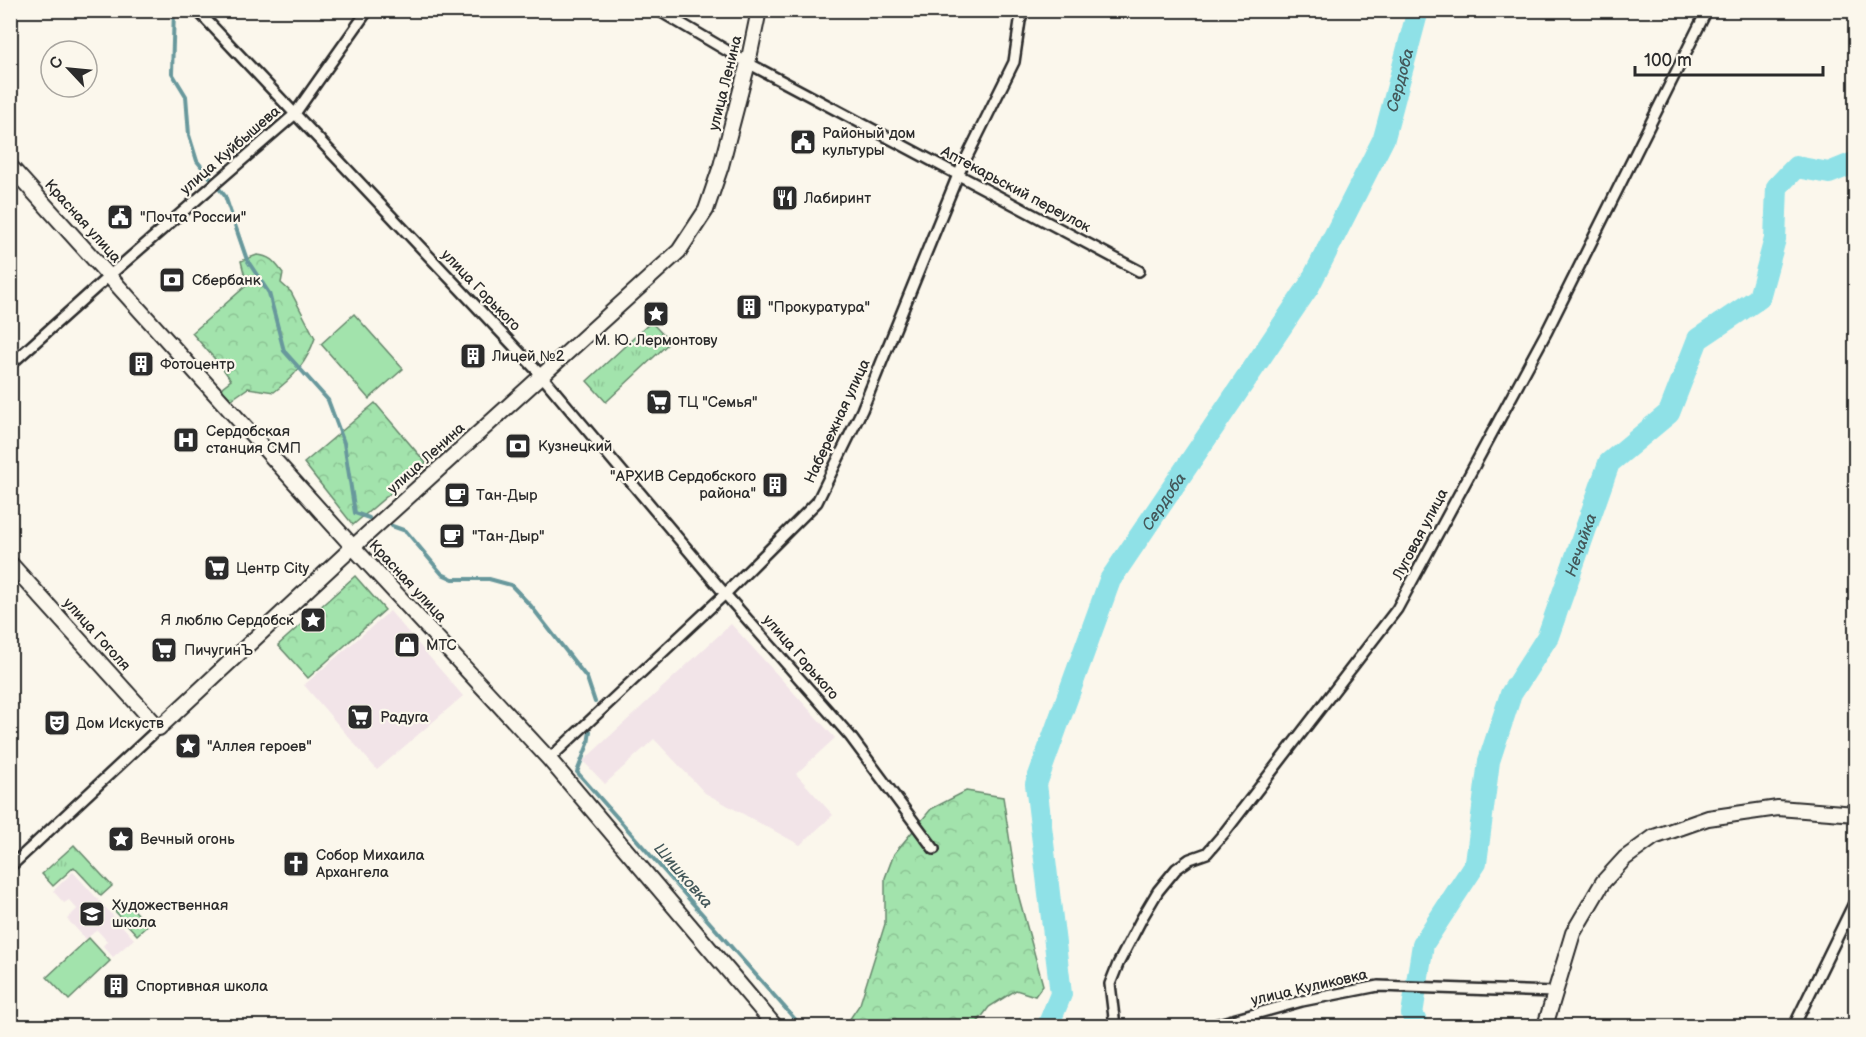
<svg xmlns="http://www.w3.org/2000/svg" width="1866" height="1037" viewBox="0 0 1866 1037" font-family="'Balsamiq Sans',sans-serif">
  <style>
    .built { fill: #f2e4e8 }
    .grass { fill: url(#grass-tufts); stroke: #66876c; stroke-width: 1.5 }
    .forest { fill: url(#forest-crowns); stroke: #66876c; stroke-width: 1.5 }
    .pitch { fill: #a2e3ac; stroke: #66876c; stroke-width: 1.5 }
    .lines { fill: none; stroke-linecap: round; stroke-linejoin: round }
    .stream { stroke: #67989c; stroke-width: 4 }
    .river { stroke: #8fe1e7; stroke-width: 22 }
    .street-casing { stroke: #2b2b2b; stroke-width: 14 }
    .secondary-casing { stroke: #2b2b2b; stroke-width: 18 }
    .street { stroke: #fbf7ec; stroke-width: 9 }
    .secondary { stroke: #fbf7ec; stroke-width: 14 }
    .labels { text-anchor: middle; stroke-width: 4.5; stroke-linejoin: round; paint-order: stroke }
    .street-label { font-size: 15px; fill: #2b2b2b; stroke: #fbf7ec }
    .poi-label { font-size: 15px; fill: #2b2b2b; stroke: #fbf7ec; text-anchor: start }
    .water-label { font-size: 16px; font-style: italic; fill: #44585a; stroke: #fbf7ec }
  </style>
  <defs>
    <pattern id="grass-tufts" width="24" height="20" patternUnits="userSpaceOnUse" patternTransform="scale(1.5)"><rect width="24" height="20" fill="#a2e3ac"/><path d="M3 7l-1-3M5 7V3M7 7l1-3M15 17l-1-3M17 17v-4M19 17l1-3" fill="none" stroke="#8cc394"/></pattern>
    <pattern id="forest-crowns" width="20" height="18" patternUnits="userSpaceOnUse" patternTransform="scale(1.5)"><rect width="20" height="18" fill="#a2e3ac"/><path d="M2 6a3 3 0 1 1 6 0M12 15a3 3 0 1 1 6 0" fill="none" stroke="#8cc394"/></pattern>
  </defs>
  <rect width="100%" height="100%" fill="#fbf7ec"/>
  <filter id="ink" filterUnits="userSpaceOnUse"><feTurbulence type="fractalNoise" baseFrequency=".0167" numOctaves="2"/><feDisplacementMap in="SourceGraphic" scale="12" xChannelSelector="R" yChannelSelector="G"/><feConvolveMatrix kernelMatrix="1 2 1 2 8 2 1 2 1" color-interpolation-filters="sRGB"/></filter>
  <g filter="url(#ink)">
    <g class="built">
      <path d="M 390,611 L 463,696 L 377,770 L 304,685 Z"/>
      <path d="M 731,624 L 835,738 L 796,774 L 833,815 L 800,845 L 705,793 L 654,739 L 605,784 L 583,761 Z"/>
      <path d="M 73,872 L 134,939 L 113,957 L 103,946 L 107,941 L 97,930 L 86,939 L 67,919 L 77,909 L 69,900 L 64,903 L 53,891 Z"/>
    </g>
    <g class="grass">
      <path d="M 651,322 L 670,342 L 606,402 L 587,381 Z"/>
      <path d="M 74,845 L 112,886 L 101,896 L 74,867 L 53,886 L 42,874 Z"/>
      <path d="M 126,901 L 148,925 L 137,935 L 115,911 Z"/>
    </g>
    <g class="forest">
      <path d="M 257,255 C 271,256 275,263 283,273 L 281,283 L 291,292 L 315,338 C 307,362 294,377 274,392 L 248,388 L 232,399 L 225,396 L 222,387 L 231,380 L 221,366 L 192,333 L 247,285 L 241,261 Z"/>
      <path d="M 375,403 L 426,463 L 353,525 L 304,463 Z"/>
      <path d="M 355,576 L 385,610 L 308,678 L 278,645 Z"/>
      <path d="M 966,791 L 1003,797 L 1018,894 L 1043,985 L 1035,996 L 1016,990 L 989,1007 L 975,1026 L 845,1026 L 860,1004 L 885,924 L 885,878 L 894,854 L 931,809 Z"/>
    </g>
    <g class="pitch">
      <path d="M 354,314 L 403,369 L 369,399 L 321,344 Z"/>
      <path d="M 89,938 L 110,961 L 69,1000 L 47,977 Z"/>
    </g>
    <g class="lines">
      <g class="stream">
        <path d="M 174,10 L 172,73 L 186,96 L 189,135 L 197,161 L 225,196 L 247,260 L 269,293 L 284,351 L 328,400 L 344,443 L 355,513 L 369,518"/>
        <path d="M 392,526 L 406,531 L 442,574 L 453,579 L 489,579 L 511,585 L 531,606 L 587,678 L 595,702"/>
        <path d="M 590,731 L 588,744 L 577,772 L 801,1026"/>
      </g>
      <g class="river">
        <path id="s1" d="M 1048,1026 L 1061,994 L 1036,784 L 1110,580 L 1309,286 L 1384,138 L 1418,10"/>
        <path id="s2" d="M 1418,1026 L 1412,1014 L 1423,944 L 1476,863 L 1489,761 L 1511,694 L 1548,636 L 1609,463 L 1669,413 L 1698,339 L 1759,298 L 1775,239 L 1777,187 L 1796,167 L 1829,173 L 1856,162"/>
      </g>
      <g class="street-casing">
        <g id="street">
          <path d="M 197,10 L 541,375 L 725,594 L 850,736 L 934,849"/>
          <path d="M 658,10 L 748,63 L 1139,271"/>
          <path d="M 10,365 L 110,275 L 294,115 L 368,10"/>
          <path d="M 549,759 L 725,594 L 817,502 L 862,410 L 958,175 L 1014,62 L 1020,21 L 1024,10"/>
          <path d="M 10,867 L 159,728"/>
          <path d="M 1115,1026 L 1110,984 L 1118,964 L 1142,918 L 1158,891 L 1176,869 L 1190,859 L 1207,853 L 1225,832 L 1397,609 L 1547,331 L 1707,10"/>
          <path d="M 1211,1026 L 1302,1001 L 1378,986 L 1554,992"/>
          <path d="M 1794,1026 L 1856,899"/>
        </g>
      </g>
      <g class="secondary-casing">
        <g id="secondary">
          <path d="M 10,166 L 353,547 L 549,759 L 775,1026"/>
          <path d="M 10,563 L 159,728 L 353,547 L 679,251 L 706,210 L 721,166 L 748,63 L 759,10"/>
          <path d="M 1545,1026 L 1573,933 L 1603,882 L 1625,858 L 1654,837 L 1708,818 L 1778,808 L 1856,814"/>
        </g>
      </g>
      <use href="#street" class="street"/>
      <use href="#secondary" class="secondary"/>
    </g>
  </g>
  <defs>
    <g id="civic-square" transform="scale(1.35)"><rect x="-9" y="-9" width="18" height="18" rx="4" fill="#2b2b2b" stroke="#fbf7ec"/><path d="M-.6-6.5H3V-4.5H.6V-3L4-1V1h2V6H-6V1h2V-1L-.6-3ZM-1.2 2.5V6h2.4V2.5Z" fill="#fff"/></g>
    <g id="restaurant-square" transform="scale(1.35)"><rect x="-9" y="-9" width="18" height="18" rx="4" fill="#2b2b2b" stroke="#fbf7ec"/><path d="M-5-6h1v4h1v-4h1v4h1v-4h1v5L-1.5 .5V6h-2V.5L-5-1ZM5-6V6H3V1.5H1.5Q1.5-4 5-6Z" fill="#fff"/></g>
    <g id="bank-square" transform="scale(1.35)"><rect x="-9" y="-9" width="18" height="18" rx="4" fill="#2b2b2b" stroke="#fbf7ec"/><path d="M-6-4H6V4H-6ZM0-2.3a2.3 2.3 0 1 0 0 4.6a2.3 2.3 0 1 0 0-4.6Z" fill="#fff"/></g>
    <g id="building-square" transform="scale(1.35)"><rect x="-9" y="-9" width="18" height="18" rx="4" fill="#2b2b2b" stroke="#fbf7ec"/><path d="M-4-6H4V6H1V3H-1V6H-4ZM-2.5-4.3h1.7v1.8h-1.7ZM.8-4.3h1.7v1.8H.8ZM-2.5-1h1.7V.8h-1.7ZM.8-1h1.7V.8H.8Z" fill="#fff"/></g>
    <g id="sight-square" transform="scale(1.35)"><rect x="-9" y="-9" width="18" height="18" rx="4" fill="#2b2b2b" stroke="#fbf7ec"/><path d="M0-6L1.8-2.2L6-1.7L2.9 1.2L3.7 5.4L0 3.3L-3.7 5.4L-2.9 1.2L-6-1.7L-1.8-2.2Z" fill="#fff"/></g>
    <g id="supermarket-square" transform="scale(1.35)"><rect x="-9" y="-9" width="18" height="18" rx="4" fill="#2b2b2b" stroke="#fbf7ec"/><path d="M-6-5.5h2.5l.6 2H6L4.5 2H-2.5L-4.4-4H-6ZM-1.5 3.2a1.3 1.3 0 1 0 .1 0ZM3 3.2a1.3 1.3 0 1 0 .1 0Z" fill="#fff"/></g>
    <g id="hospital-square" transform="scale(1.35)"><rect x="-9" y="-9" width="18" height="18" rx="4" fill="#2b2b2b" stroke="#fbf7ec"/><path d="M-5-5h3v3.5h4V-5h3V5h-3V1.5h-4V5h-3Z" fill="#fff"/></g>
    <g id="cafe-square" transform="scale(1.35)"><rect x="-9" y="-9" width="18" height="18" rx="4" fill="#2b2b2b" stroke="#fbf7ec"/><path d="M-5.5-4.5H6V0H3Q3 3.5 0 3.5H-2.5Q-5.5 3.5-5.5 0ZM3-3.2v2h1.7v-2ZM-6 4.5H4V6H-6Z" fill="#fff"/></g>
    <g id="shop-square" transform="scale(1.35)"><rect x="-9" y="-9" width="18" height="18" rx="4" fill="#2b2b2b" stroke="#fbf7ec"/><path d="M-5-2.5h2.3a2.7 3.5 0 0 1 5.4 0H5L5.5 6h-11ZM-1.5-2.5h3a1.5 2.3 0 0 0-3 0Z" fill="#fff"/></g>
    <g id="theatre-square" transform="scale(1.35)"><rect x="-9" y="-9" width="18" height="18" rx="4" fill="#2b2b2b" stroke="#fbf7ec"/><path d="M-5-5.5Q0-4 5-5.5V0Q5 5 0 6Q-5 5-5 0ZM-3.3-2.5H-1v1.5H-3.3ZM1-2.5H3.3v1.5H1ZM-2.8 1Q0 5.5 2.8 1Z" fill="#fff"/></g>
    <g id="church-square" transform="scale(1.35)"><rect x="-9" y="-9" width="18" height="18" rx="4" fill="#2b2b2b" stroke="#fbf7ec"/><path d="M-1.2-6h2.4v3.5h3.3v2.4h-3.3V6h-2.4V-.1h-3.3v-2.4h3.3Z" fill="#fff"/></g>
    <g id="school-square" transform="scale(1.35)"><rect x="-9" y="-9" width="18" height="18" rx="4" fill="#2b2b2b" stroke="#fbf7ec"/><path d="M0-5L7-2L0 1L-7-2ZM-4 1L0 2.5L4 1V4Q0 6-4 4Z" fill="#fff"/></g>
  </defs>
  <g fill-rule="evenodd">
    <use href="#civic-square" x="803" y="142"/>
    <use href="#restaurant-square" x="785" y="198"/>
    <use href="#civic-square" x="120" y="217"/>
    <use href="#bank-square" x="172" y="280"/>
    <use href="#building-square" x="749" y="307"/>
    <use href="#sight-square" x="656" y="314"/>
    <use href="#building-square" x="473" y="356"/>
    <use href="#building-square" x="141" y="364"/>
    <use href="#supermarket-square" x="659" y="402"/>
    <use href="#hospital-square" x="186" y="440"/>
    <use href="#bank-square" x="518" y="446"/>
    <use href="#building-square" x="775" y="485"/>
    <use href="#cafe-square" x="457" y="495"/>
    <use href="#cafe-square" x="452" y="536"/>
    <use href="#supermarket-square" x="217" y="568"/>
    <use href="#sight-square" x="313" y="620"/>
    <use href="#shop-square" x="407" y="645"/>
    <use href="#supermarket-square" x="164" y="650"/>
    <use href="#supermarket-square" x="360" y="717"/>
    <use href="#theatre-square" x="57" y="723"/>
    <use href="#sight-square" x="188" y="746"/>
    <use href="#sight-square" x="121" y="839"/>
    <use href="#church-square" x="296" y="864"/>
    <use href="#school-square" x="92" y="914"/>
    <use href="#building-square" x="116" y="986"/>
  </g>
  <g class="labels">
    <g class="street-label">
      <text transform="translate(725 83) rotate(-76)" y="5">улица Ленина</text>
      <text transform="translate(230 150) rotate(-41)" y="5">улица Куйбышева</text>
      <text transform="translate(1016 189) rotate(28)" y="5">Аптекарьский переулок</text>
      <text transform="translate(83 221) rotate(48)" y="5">Красная улица</text>
      <text transform="translate(481 290) rotate(46)" y="5">улица Горького</text>
      <text transform="translate(837 421) rotate(-65)" y="5">Набережная улица</text>
      <text transform="translate(426 458) rotate(-42)" y="5">улица Ленина</text>
      <text transform="translate(1420 534) rotate(-62)" y="5">Луговая улица</text>
      <text transform="translate(408 581) rotate(47)" y="5">Красная улица</text>
      <text transform="translate(97 634) rotate(48)" y="5">улица Гоголя</text>
      <text transform="translate(801 657) rotate(49)" y="5">улица Горького</text>
      <text transform="translate(1309 987) rotate(-13)" y="5">улица Куликовка</text>
    </g>
    <g class="poi-label">
      <text x="822" y="138">Районый дом<tspan x="822" dy="17">культуры</tspan></text>
      <text x="804" y="203">Лабиринт</text>
      <text x="140" y="222">"Почта России"</text>
      <text x="192" y="285">Сбербанк</text>
      <text x="768" y="312">"Прокуратура"</text>
      <text x="656" y="345" text-anchor="middle">М. Ю. Лермонтову</text>
      <text x="492" y="361">Лицей №2</text>
      <text x="160" y="369">Фотоцентр</text>
      <text x="678" y="407">ТЦ "Семья"</text>
      <text x="206" y="436">Сердобская<tspan x="206" dy="17">станция СМП</tspan></text>
      <text x="538" y="451">Кузнецкий</text>
      <text x="756" y="481" text-anchor="end">"АРХИВ Сердобского<tspan x="756" dy="17">района"</tspan></text>
      <text x="476" y="500">Тан-Дыр</text>
      <text x="472" y="541">"Тан-Дыр"</text>
      <text x="236" y="573">Центр City</text>
      <text x="294" y="625" text-anchor="end">Я люблю Сердобск</text>
      <text x="426" y="650">МТС</text>
      <text x="184" y="655">ПичугинЪ</text>
      <text x="380" y="722">Радуга</text>
      <text x="76" y="728">Дом Искуств</text>
      <text x="207" y="751">"Аллея героев"</text>
      <text x="140" y="844">Вечный огонь</text>
      <text x="316" y="860">Собор Михаила<tspan x="316" dy="17">Архангела</tspan></text>
      <text x="112" y="910">Художественная<tspan x="112" dy="17">школа</tspan></text>
      <text x="136" y="991">Спортивная школа</text>
    </g>
    <g class="water-label">
      <text dy="6" stroke="none"><textPath href="#s1" startOffset="1044">Сердоба</textPath></text>
      <text dy="6" stroke="none"><textPath href="#s1" startOffset="558">Сердоба</textPath></text>
      <text dy="6" stroke="none"><textPath href="#s2" startOffset="520">Нечайка</textPath></text>
      <text transform="translate(684 875) rotate(49)" y="6">Шишковка</text>
    </g>
  </g>
  <rect width="1866" height="1037" fill="none" stroke="#fbf7ec" stroke-width="36"/>
  <rect x="18" y="18" width="1830" height="1001" fill="none" stroke="#2b2b2b" stroke-width="2" filter="url(#ink)"/>
  <g transform="translate(69 69) rotate(296)"><circle r="28" fill="#fbf7ec" stroke="#a8a59f" stroke-width="1.5"/>
  <path d="M0-4.5L10 22L0 15L-10 22Z" fill="#2b2b2b"/>
  <text y="-9" font-size="16" font-weight="bold" text-anchor="middle" fill="#2b2b2b">С</text>
  </g>
  <path d="M1635 66v9h188v-9" fill="none" stroke="#2b2b2b" stroke-width="3"/>
  <text x="1644" y="66" font-size="18" fill="#2b2b2b" stroke="#fbf7ec" stroke-width="4.5" paint-order="stroke">100 m</text>
</svg>
